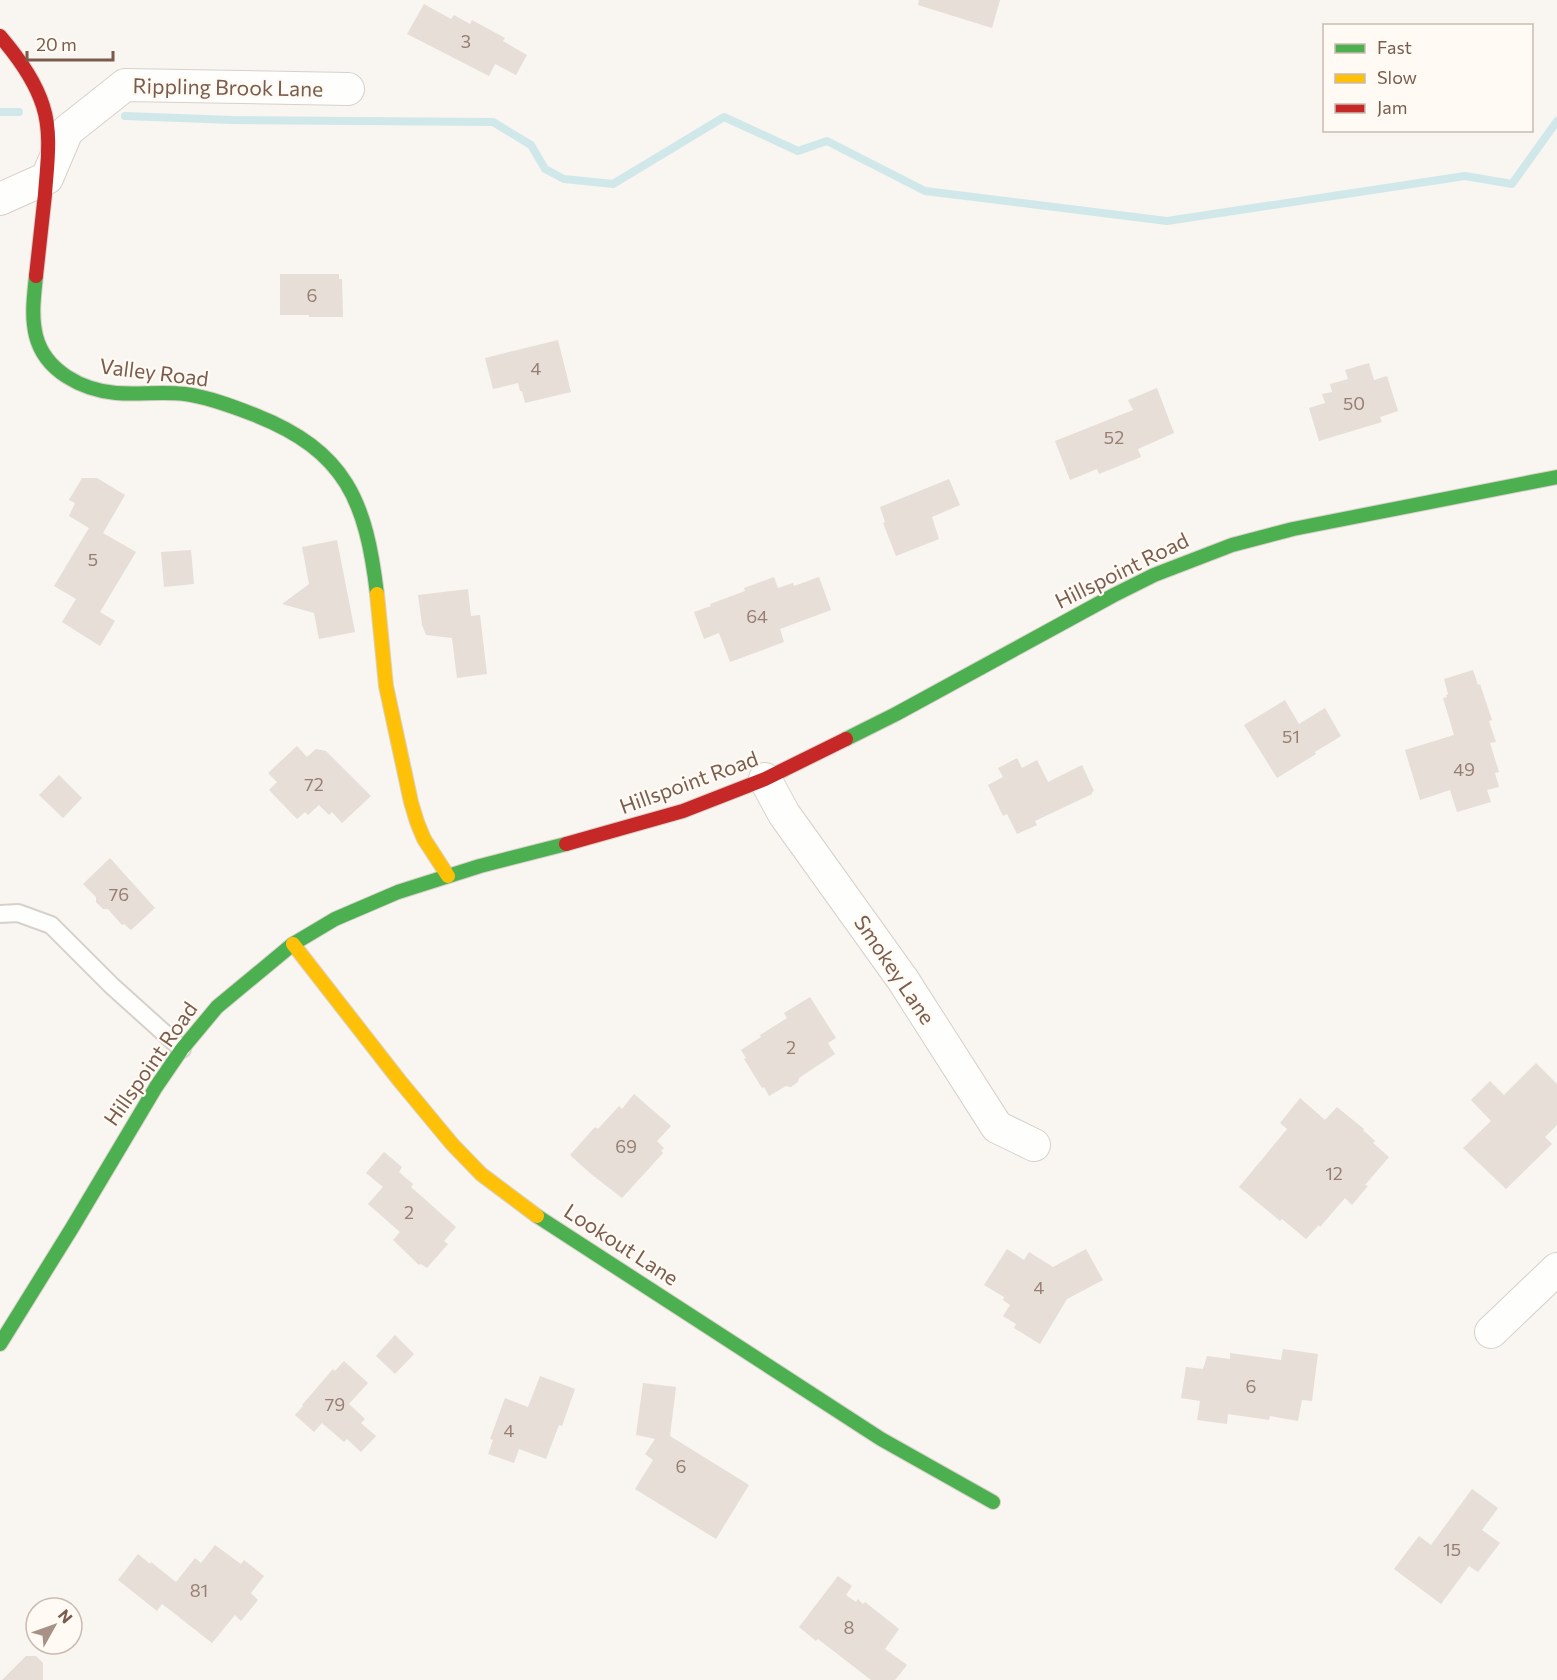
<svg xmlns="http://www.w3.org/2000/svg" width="1557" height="1680" viewBox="0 0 1557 1680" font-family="Commissioner,sans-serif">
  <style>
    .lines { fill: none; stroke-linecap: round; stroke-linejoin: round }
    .stream { stroke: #d0e8ea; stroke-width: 8 }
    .building { fill: #e6ded7 }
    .lane-casing { stroke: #d7d1cb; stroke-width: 20 }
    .street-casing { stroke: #d7d1cb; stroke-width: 34 }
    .fast-casing { stroke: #d9d2cb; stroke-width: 16 }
    .slow-casing { stroke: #d9d2cb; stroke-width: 16 }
    .jam-casing { stroke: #d9d2cb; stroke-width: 16 }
    .lane { stroke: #fefefd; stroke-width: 16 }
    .street { stroke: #fefefd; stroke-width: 32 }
    .fast { stroke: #4caf50; stroke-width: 14 }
    .slow { stroke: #ffc107; stroke-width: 14 }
    .jam { stroke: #c62828; stroke-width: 14 }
    .labels { text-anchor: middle; stroke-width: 4.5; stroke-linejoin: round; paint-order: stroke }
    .number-label { font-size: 18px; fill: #977e72 }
    .street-label { font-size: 21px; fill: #7a5c4d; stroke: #fffaf3 }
  </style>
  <rect width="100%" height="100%" fill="#f9f5f0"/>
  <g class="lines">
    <g class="stream">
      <path d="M 0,112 L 19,112"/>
      <path d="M 125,116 L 232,120 L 493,122 L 531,145 L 545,169 L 564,179 L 613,184 L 724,117 L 798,151 L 827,141 L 925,191 L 1167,221 L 1465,176 L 1512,184 L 1557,121"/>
    </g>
  </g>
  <g class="building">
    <path d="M 919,0 L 1000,0 L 992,28 L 918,5 Z"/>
    <path d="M 424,4 L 451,19 L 454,15 L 470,24 L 472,20 L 505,38 L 503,41 L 527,55 L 516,75 L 495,64 L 489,76 L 407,34 Z"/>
    <path d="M 280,274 L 339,274 L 339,279 L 342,279 L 343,317 L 309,317 L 309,315 L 280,315 Z"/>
    <path d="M 558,340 L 571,392 L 525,403 L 522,391 L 520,391 L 518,383 L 493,389 L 485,358 Z"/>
    <path d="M 1369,363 L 1374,380 L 1387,376 L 1398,411 L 1380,417 L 1382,422 L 1319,441 L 1309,408 L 1325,403 L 1322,394 L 1332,392 L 1330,384 L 1348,379 L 1345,370 Z"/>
    <path d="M 1157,388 L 1174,433 L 1138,449 L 1141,457 L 1099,474 L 1097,469 L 1070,480 L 1055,441 L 1133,410 L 1128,400 Z"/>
    <path d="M 82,478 L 97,478 L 125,495 L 103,533 L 136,552 L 100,612 L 115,621 L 100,646 L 62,622 L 76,599 L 54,586 L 89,528 L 69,516 L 75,503 L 69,500 Z"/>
    <path d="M 949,479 L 960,505 L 932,517 L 939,539 L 896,556 L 883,523 L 885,522 L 880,507 Z"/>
    <path d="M 337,540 L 355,632 L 319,639 L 314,613 L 282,604 L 309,584 L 302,547 Z"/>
    <path d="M 191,550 L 194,584 L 164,587 L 161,552 Z"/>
    <path d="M 774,577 L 778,588 L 793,583 L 794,586 L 819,577 L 831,610 L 780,629 L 784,642 L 730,662 L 719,633 L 704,639 L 694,612 L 711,606 L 710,604 L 745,591 L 744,588 Z"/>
    <path d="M 468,589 L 471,616 L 480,615 L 487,674 L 457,678 L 452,638 L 426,635 L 422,625 L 418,595 Z"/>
    <path d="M 1473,670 L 1478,685 L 1480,684 L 1492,720 L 1489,721 L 1496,742 L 1490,743 L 1499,772 L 1495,773 L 1499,787 L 1487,790 L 1491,802 L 1457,812 L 1450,790 L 1420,800 L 1405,750 L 1454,735 L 1443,698 L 1447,697 L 1446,695 L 1448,694 L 1444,679 Z"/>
    <path d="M 1285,700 L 1299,724 L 1325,708 L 1341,736 L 1315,752 L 1316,754 L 1277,778 L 1244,725 Z"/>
    <path d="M 297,746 L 307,757 L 316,749 L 326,751 L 371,796 L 342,823 L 332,812 L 329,815 L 319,805 L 308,815 L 305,812 L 297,819 L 269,790 L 277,782 L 268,773 Z"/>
    <path d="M 1017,758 L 1022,768 L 1037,760 L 1048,782 L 1082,765 L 1094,791 L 1092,792 L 1092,794 L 1035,821 L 1037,825 L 1017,834 L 1007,814 L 1003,816 L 988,785 L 1003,777 L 998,768 Z"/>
    <path d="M 59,775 L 82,798 L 63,818 L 39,795 Z"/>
    <path d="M 110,858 L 155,908 L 131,930 L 124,924 L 122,925 L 108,909 L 103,909 L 96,902 L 96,897 L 83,884 Z"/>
    <path d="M 810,997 L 836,1038 L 828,1043 L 835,1054 L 799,1078 L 798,1082 L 791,1087 L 786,1086 L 769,1096 L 764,1087 L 762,1088 L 744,1059 L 746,1058 L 741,1050 L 761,1037 L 760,1035 L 787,1018 L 784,1013 Z"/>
    <path d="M 1536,1063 L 1557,1084 L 1557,1125 L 1545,1137 L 1552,1144 L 1506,1189 L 1463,1148 L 1491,1121 L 1471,1100 L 1490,1081 L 1504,1095 Z"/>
    <path d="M 634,1094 L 671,1126 L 657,1141 L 664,1148 L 661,1151 L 663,1153 L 622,1198 L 591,1174 L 570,1155 L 595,1127 L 598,1129 L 619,1106 L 622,1109 Z"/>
    <path d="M 1300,1098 L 1325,1120 L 1337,1107 L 1364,1129 L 1363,1130 L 1375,1141 L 1373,1143 L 1389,1157 L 1365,1185 L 1368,1186 L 1352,1205 L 1345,1198 L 1320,1227 L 1319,1225 L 1306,1239 L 1282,1219 L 1280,1221 L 1239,1187 L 1287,1129 L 1280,1123 Z"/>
    <path d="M 384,1152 L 402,1167 L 399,1172 L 413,1184 L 411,1187 L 456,1227 L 444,1241 L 448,1244 L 427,1268 L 421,1264 L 419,1265 L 393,1240 L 400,1232 L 368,1204 L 383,1187 L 366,1173 Z"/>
    <path d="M 1007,1249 L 1024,1260 L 1029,1252 L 1053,1267 L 1086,1249 L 1103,1280 L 1067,1299 L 1040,1344 L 1014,1328 L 1016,1324 L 1003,1316 L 1010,1305 L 1003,1300 L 1004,1297 L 984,1285 Z"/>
    <path d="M 395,1335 L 414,1354 L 395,1374 L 376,1356 Z"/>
    <path d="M 1283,1349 L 1318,1354 L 1312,1401 L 1302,1400 L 1298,1421 L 1270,1416 L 1269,1420 L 1228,1414 L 1227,1424 L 1197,1420 L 1200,1401 L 1181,1398 L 1186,1367 L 1203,1369 L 1207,1356 L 1230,1359 L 1230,1353 L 1281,1360 Z"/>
    <path d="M 344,1361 L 368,1383 L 349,1404 L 365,1419 L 361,1423 L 376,1436 L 361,1452 L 347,1439 L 344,1442 L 322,1423 L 314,1432 L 295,1415 L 303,1406 L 302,1405 L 333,1369 L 335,1371 Z"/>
    <path d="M 540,1376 L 575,1389 L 562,1426 L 559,1425 L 546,1459 L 519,1449 L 514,1463 L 488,1454 L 493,1440 L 490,1439 L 505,1398 L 528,1407 Z"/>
    <path d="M 643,1383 L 676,1387 L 670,1436 L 749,1485 L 716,1539 L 635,1489 L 653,1460 L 645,1454 L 655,1439 L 636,1435 Z"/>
    <path d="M 1472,1489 L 1498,1508 L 1482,1530 L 1500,1543 L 1478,1572 L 1469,1566 L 1441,1604 L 1394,1569 L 1419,1536 L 1431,1545 Z"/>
    <path d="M 215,1545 L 241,1564 L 244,1560 L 264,1576 L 251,1593 L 258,1600 L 241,1621 L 235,1615 L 212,1643 L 170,1610 L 162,1604 L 157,1611 L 118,1580 L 138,1554 L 150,1564 L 151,1562 L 176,1582 L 195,1558 L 201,1563 Z"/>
    <path d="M 838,1576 L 852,1586 L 846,1595 L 856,1602 L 858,1599 L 863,1604 L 865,1602 L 899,1629 L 885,1649 L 907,1665 L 895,1680 L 871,1680 L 818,1639 L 816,1641 L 799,1627 Z"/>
    <path d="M 26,1656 L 36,1656 L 43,1663 L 43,1680 L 2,1680 Z"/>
  </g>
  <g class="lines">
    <g class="lane-casing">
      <path id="lane" d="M 0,914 L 18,913 L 51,925 L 112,986 L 182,1049"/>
    </g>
    <g class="street-casing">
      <g id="street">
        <path d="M 0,199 L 47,178 L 67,131 L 125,85 L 348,89"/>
        <path d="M 765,779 L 784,814 L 903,980 L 997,1127 L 1034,1145"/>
        <path d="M 1491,1332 L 1557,1269"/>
      </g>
    </g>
    <g class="fast-casing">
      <g id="fast">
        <path d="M 36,276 C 34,296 31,316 36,336 C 45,371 82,390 116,393 C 139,395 162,391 185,394 C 208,397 232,406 255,415 C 346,451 366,501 377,594"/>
        <path d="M 846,739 L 896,714 L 1114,595 L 1154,575 L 1232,545 L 1293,529 L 1557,477"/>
        <path d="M 537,1216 L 881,1439 L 993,1502"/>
        <path d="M 0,1344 L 72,1228 L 156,1087 L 182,1049 L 217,1007 L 293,944 L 335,919 L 398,892 L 480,866 L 566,844"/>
      </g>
    </g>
    <g class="slow-casing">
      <g id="slow">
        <path d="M 377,594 L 386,686 L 411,802 L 417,822 L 424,839 L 448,876"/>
        <path d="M 293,944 L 399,1080 L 452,1144 L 481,1174 L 537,1216"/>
      </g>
    </g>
    <g class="jam-casing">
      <g id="jam">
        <path d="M 0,36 C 18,57 35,80 43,106 C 52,134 47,165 45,194 C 42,221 39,249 36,276"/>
        <path d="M 566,844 L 683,811 L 765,779 L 846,739"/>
      </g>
    </g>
    <use href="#lane" class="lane"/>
    <use href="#street" class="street"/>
    <use href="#fast" class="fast"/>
    <use href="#slow" class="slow"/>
    <use href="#jam" class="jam"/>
  </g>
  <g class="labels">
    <g class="number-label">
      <text x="466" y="48">3</text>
      <text x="312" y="302">6</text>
      <text x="536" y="375">4</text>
      <text x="1354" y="410">50</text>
      <text x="1114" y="444">52</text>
      <text x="93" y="566">5</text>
      <text x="757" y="623">64</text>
      <text x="1291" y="743">51</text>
      <text x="1464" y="776">49</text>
      <text x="314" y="791">72</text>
      <text x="119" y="901">76</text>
      <text x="791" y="1054">2</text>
      <text x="626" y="1153">69</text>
      <text x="1334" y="1180">12</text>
      <text x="409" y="1219">2</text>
      <text x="1039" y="1294">4</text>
      <text x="1251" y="1393">6</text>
      <text x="335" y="1411">79</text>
      <text x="509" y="1437">4</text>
      <text x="681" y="1473">6</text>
      <text x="1452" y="1556">15</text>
      <text x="199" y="1597">81</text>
      <text x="849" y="1634">8</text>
    </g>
    <g class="street-label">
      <text transform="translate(228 88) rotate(1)" y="7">Rippling Brook Lane</text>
      <text transform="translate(154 373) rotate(7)" y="7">Valley Road</text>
      <text transform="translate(1122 571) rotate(-26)" y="7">Hillspoint Road</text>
      <text transform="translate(689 783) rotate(-20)" y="7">Hillspoint Road</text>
      <text transform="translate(894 970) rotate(56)" y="7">Smokey Lane</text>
      <text transform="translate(151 1064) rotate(-55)" y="7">Hillspoint Road</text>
      <text transform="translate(621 1245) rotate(33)" y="7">Lookout Lane</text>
    </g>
  </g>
  <rect x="1323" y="24" width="210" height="108" fill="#fffaf3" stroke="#cabbb1" stroke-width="1.5"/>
  <rect x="1335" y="44" width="30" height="9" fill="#4caf50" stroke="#cabbb1" stroke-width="1.5"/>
  <text x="1377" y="54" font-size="18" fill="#7a5c4d">Fast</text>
  <rect x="1335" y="74" width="30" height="9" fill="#ffc107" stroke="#cabbb1" stroke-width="1.5"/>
  <text x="1377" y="84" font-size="18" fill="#7a5c4d">Slow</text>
  <rect x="1335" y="104" width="30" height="9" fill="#c62828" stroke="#cabbb1" stroke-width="1.5"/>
  <text x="1377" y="114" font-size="18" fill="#7a5c4d">Jam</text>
  <g transform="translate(54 1626) rotate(50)"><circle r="28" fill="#fffaf3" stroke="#cabbb1" stroke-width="1.5"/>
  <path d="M0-4.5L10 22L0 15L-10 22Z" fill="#a69286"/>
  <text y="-9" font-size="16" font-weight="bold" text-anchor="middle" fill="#7a5c4d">N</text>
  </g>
  <path d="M27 51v9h86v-9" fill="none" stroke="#7a5c4d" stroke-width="3"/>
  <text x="36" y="51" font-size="18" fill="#7a5c4d" stroke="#fffaf3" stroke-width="4.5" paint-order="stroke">20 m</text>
</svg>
